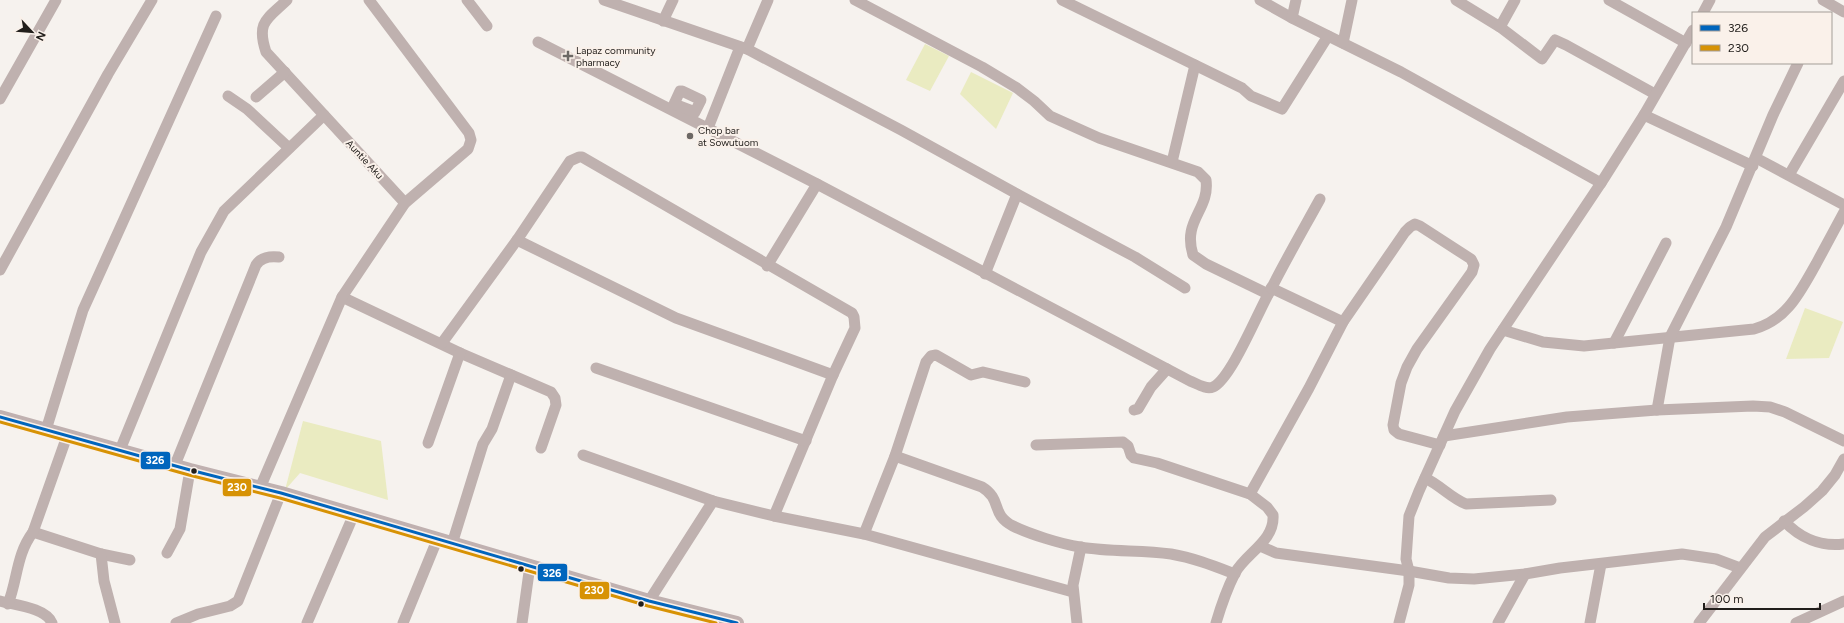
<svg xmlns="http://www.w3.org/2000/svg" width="1844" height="623" viewBox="0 0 1844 623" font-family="Figtree,sans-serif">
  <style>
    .green { fill: #eaebc1 }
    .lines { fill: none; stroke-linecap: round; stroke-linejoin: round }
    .minor { stroke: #bfb1af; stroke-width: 11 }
    .major { stroke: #c0b1b0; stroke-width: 14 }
    .bus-1-casing { stroke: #faf1ea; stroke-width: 6 }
    .bus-2-casing { stroke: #faf1ea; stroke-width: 6 }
    .bus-1 { stroke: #0065bd; stroke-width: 3 }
    .bus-2 { stroke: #d79204; stroke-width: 3 }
    .poi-dot { fill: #6c6865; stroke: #faf1ea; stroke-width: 1.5 }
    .bus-dot { fill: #211e1b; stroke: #faf1ea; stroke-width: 1.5 }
    .labels { text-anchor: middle; stroke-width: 4; stroke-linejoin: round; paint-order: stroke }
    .poi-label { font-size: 10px; fill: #211e1b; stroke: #faf1ea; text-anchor: start }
    .street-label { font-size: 10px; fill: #211e1b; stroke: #faf1ea }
    .line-badge { stroke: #faf1ea; stroke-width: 1.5 }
    .badge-label { font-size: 11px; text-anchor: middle; font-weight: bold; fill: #fff }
  </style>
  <rect width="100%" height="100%" fill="#f6f2ee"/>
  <g class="green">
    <path d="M 925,44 L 949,56 L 930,91 L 906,80 Z"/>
    <path d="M 971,72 L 1013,93 L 996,129 L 960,94 Z"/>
    <path d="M 1805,308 L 1843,322 L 1829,358 L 1786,359 Z"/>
    <path d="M 303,421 L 381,441 L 388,500 L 300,473 L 285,490 Z"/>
  </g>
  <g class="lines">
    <g class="minor">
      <path d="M 287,0 C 267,19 256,22 266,52 L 405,203"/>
      <path d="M 467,0 L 487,26"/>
      <path d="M 604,0 L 747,49 L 901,130 L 1017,194 L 1135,257 L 1185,288"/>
      <path d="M 855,0 L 982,67 L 1017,88 L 1034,101 L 1050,116 L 1099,138 L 1198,172 L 1206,180 C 1210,210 1182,220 1193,255 L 1206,264 L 1268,294"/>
      <path d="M 1062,0 L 1242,88 L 1251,96 L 1282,109 L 1328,36"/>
      <path d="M 1260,0 L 1292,18 L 1401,72 L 1601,183"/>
      <path d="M 1456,0 L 1500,27 L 1542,59 L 1555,40 L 1566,45 L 1655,94"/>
      <path d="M 1609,0 L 1686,43"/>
      <path d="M 1823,0 L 1844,12"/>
      <path d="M 1703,13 L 1710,0"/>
      <path d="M 1292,18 L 1296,0"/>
      <path d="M 663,21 L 673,0"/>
      <path d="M 1500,27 L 1515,0"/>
      <path d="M 538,42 L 817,184 L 1190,381 C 1196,383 1206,390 1213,387 C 1231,379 1258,312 1269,293 C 1285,261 1303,230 1320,199"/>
      <path d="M 1343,43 L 1352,0"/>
      <path d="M 747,49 L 768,0"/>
      <path d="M 680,91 L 674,104 L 695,112 L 701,100 L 682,91"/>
      <path d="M 228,96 L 247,109 L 289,148"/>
      <path d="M 256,97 L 285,72"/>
      <path d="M 0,99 L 56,0"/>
      <path d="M 1644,115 L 1753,166"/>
      <path d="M 708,128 L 740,47"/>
      <path d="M 1756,158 L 1844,205"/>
      <path d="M 1172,162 L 1195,65"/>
      <path d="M 1789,175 L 1844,81"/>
      <path d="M 517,240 L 676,318 L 833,375"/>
      <path d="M 767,266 L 817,184"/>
      <path d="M 0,270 L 108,74 L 152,0"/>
      <path d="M 985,274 L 1017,194"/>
      <path d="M 1271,288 L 1343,322"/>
      <path d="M 342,297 L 460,353 L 551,392 L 555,398 L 556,405 L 541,448"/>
      <path d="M 1503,330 L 1543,342 L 1584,346 L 1754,329 C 1787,320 1800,292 1816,264 C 1825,247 1835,229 1844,212"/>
      <path d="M 442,343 L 517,240 L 570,161 L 579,157 L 582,157 L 852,313 L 854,317 L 855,328 L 833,375 L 774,516"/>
      <path d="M 1614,343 L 1666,243"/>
      <path d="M 596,368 L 806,441"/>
      <path d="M 1134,410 L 1138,409 L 1151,387 L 1167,369"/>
      <path d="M 1657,410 L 1670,337 L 1726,227 L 1773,115 L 1798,63"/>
      <path d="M 46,430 L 83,310 L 216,16"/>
      <path d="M 1444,436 L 1567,417 L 1657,410 L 1753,406 L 1770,407 L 1785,412 L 1844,441"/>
      <path d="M 428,443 L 460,353"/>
      <path d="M 1036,445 L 1123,442 L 1128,446 L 1131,455 L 1134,458 L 1157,463 L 1250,494 L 1267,507 L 1273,515 C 1275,541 1246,553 1235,573 C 1227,589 1221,606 1216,623"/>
      <path d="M 120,450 L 201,252 L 224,211 L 324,115"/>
      <path d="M 583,455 L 713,501 L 774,516 L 864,534 L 1073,592"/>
      <path d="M 895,456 L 982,487 C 1003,500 990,514 1013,526 C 1029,534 1061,544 1080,547 C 1110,552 1141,550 1171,554 C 1194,558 1214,566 1235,574"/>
      <path d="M 175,465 L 256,265 C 261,257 270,256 279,257"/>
      <path d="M 1425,478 C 1440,485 1451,498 1466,504 L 1551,500"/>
      <path d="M 260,488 L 342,297 L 405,203 L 468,149 L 471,140 L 469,133 L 369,0"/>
      <path d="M 1250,494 L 1309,388 L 1343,322 L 1405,232 L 1410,227 L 1415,224 L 1420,226 L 1471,259 L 1474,265 L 1472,272 L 1417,349 L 1407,367 L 1401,383 L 1393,425 L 1394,430 L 1399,434 L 1440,445"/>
      <path d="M 1784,521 C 1800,538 1821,547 1844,544"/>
      <path d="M 33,532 L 101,554 L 130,560"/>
      <path d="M 864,534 L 895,456 L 926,362 L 931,356 L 936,355 L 971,375 L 983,372 L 1025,382"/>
      <path d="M 452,544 L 483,444 L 492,429 L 511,375"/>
      <path d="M 1260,546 L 1276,553 L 1409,571 L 1449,578 L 1474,579 L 1525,574 L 1560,568 L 1682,554 L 1716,559 L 1740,568"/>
      <path d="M 167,553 L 180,529 L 190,470"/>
      <path d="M 101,554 L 104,581 L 115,623"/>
      <path d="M 0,601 C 15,605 46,608 52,623"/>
      <path d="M 649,601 L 713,501"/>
      <path d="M 8,604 C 18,578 16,555 33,532 L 67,436"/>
      <path d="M 176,623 L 198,614 L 230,606 L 238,601 L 281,493"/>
      <path d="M 307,623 L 354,514"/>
      <path d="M 403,623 L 437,540"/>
      <path d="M 522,623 L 530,565"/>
      <path d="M 1077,623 L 1073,585 L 1081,547"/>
      <path d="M 1399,623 L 1409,585 L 1409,571 L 1406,559 L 1409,516 L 1419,491 L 1455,411 L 1490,349 L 1601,183 L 1644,115 L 1693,30"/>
      <path d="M 1498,623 L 1525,574"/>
      <path d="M 1590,623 L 1601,564"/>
      <path d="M 1699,623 L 1765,537 L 1804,507 L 1822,491 L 1835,475 L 1844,459"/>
      <path d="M 1796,623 L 1844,601"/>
    </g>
    <path class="major" d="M 0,417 L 190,470 L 281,493 L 649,601 L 737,623"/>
    <g class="bus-1-casing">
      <path id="bus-1" d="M 0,417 L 190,470 L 281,493 L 649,601 L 737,623"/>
    </g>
    <g class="bus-2-casing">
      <path id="bus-2" d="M 0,422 L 189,475 L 280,498 L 648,606 L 716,623"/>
    </g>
    <use href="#bus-1" class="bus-1"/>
    <use href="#bus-2" class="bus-2"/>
  </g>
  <g class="poi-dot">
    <path d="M566 50h4v4h4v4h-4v4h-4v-4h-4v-4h4z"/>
    <circle cx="690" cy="136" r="4"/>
  </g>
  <g class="bus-dot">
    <circle cx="194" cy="471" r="3.5"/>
    <circle cx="521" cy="569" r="3.5"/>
    <circle cx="641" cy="604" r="3.5"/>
  </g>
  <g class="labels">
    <g class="poi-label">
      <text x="576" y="54">Lapaz community<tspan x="576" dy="12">pharmacy</tspan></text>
      <text x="698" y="134">Chop bar<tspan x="698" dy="12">at Sowutuom</tspan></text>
    </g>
    <g class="street-label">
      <text transform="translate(365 159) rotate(47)" y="4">Auntie Aku</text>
    </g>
  </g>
  <g class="line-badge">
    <rect x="140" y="451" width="31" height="19" rx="4" fill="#0065bd"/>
    <rect x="222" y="478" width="30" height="19" rx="4" fill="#d79204"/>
    <rect x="537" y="563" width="31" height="19" rx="4" fill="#0065bd"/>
    <rect x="579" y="581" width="31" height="19" rx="4" fill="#d79204"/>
  </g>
  <g class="badge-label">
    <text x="155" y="464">326</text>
    <text x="237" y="491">230</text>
    <text x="552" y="577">326</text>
    <text x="594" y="594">230</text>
  </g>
  <rect x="1692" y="12" width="140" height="52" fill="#faf1ea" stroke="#a39d97"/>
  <rect x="1700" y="25" width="20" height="6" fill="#0065bd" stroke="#a39d97"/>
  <text x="1728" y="32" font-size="12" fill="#211e1b">326</text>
  <rect x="1700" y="45" width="20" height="6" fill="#d79204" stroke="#a39d97"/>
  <text x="1728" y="52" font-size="12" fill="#211e1b">230</text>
  <g transform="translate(32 32) rotate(116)" stroke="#faf1ea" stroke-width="3" paint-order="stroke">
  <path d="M0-3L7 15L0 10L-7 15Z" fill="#211e1b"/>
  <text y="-6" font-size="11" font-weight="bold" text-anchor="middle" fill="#211e1b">N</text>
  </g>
  <path d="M1704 603v6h116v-6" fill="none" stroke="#211e1b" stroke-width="2"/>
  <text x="1710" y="603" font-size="12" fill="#211e1b" stroke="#faf1ea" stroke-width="3" paint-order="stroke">100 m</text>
</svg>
